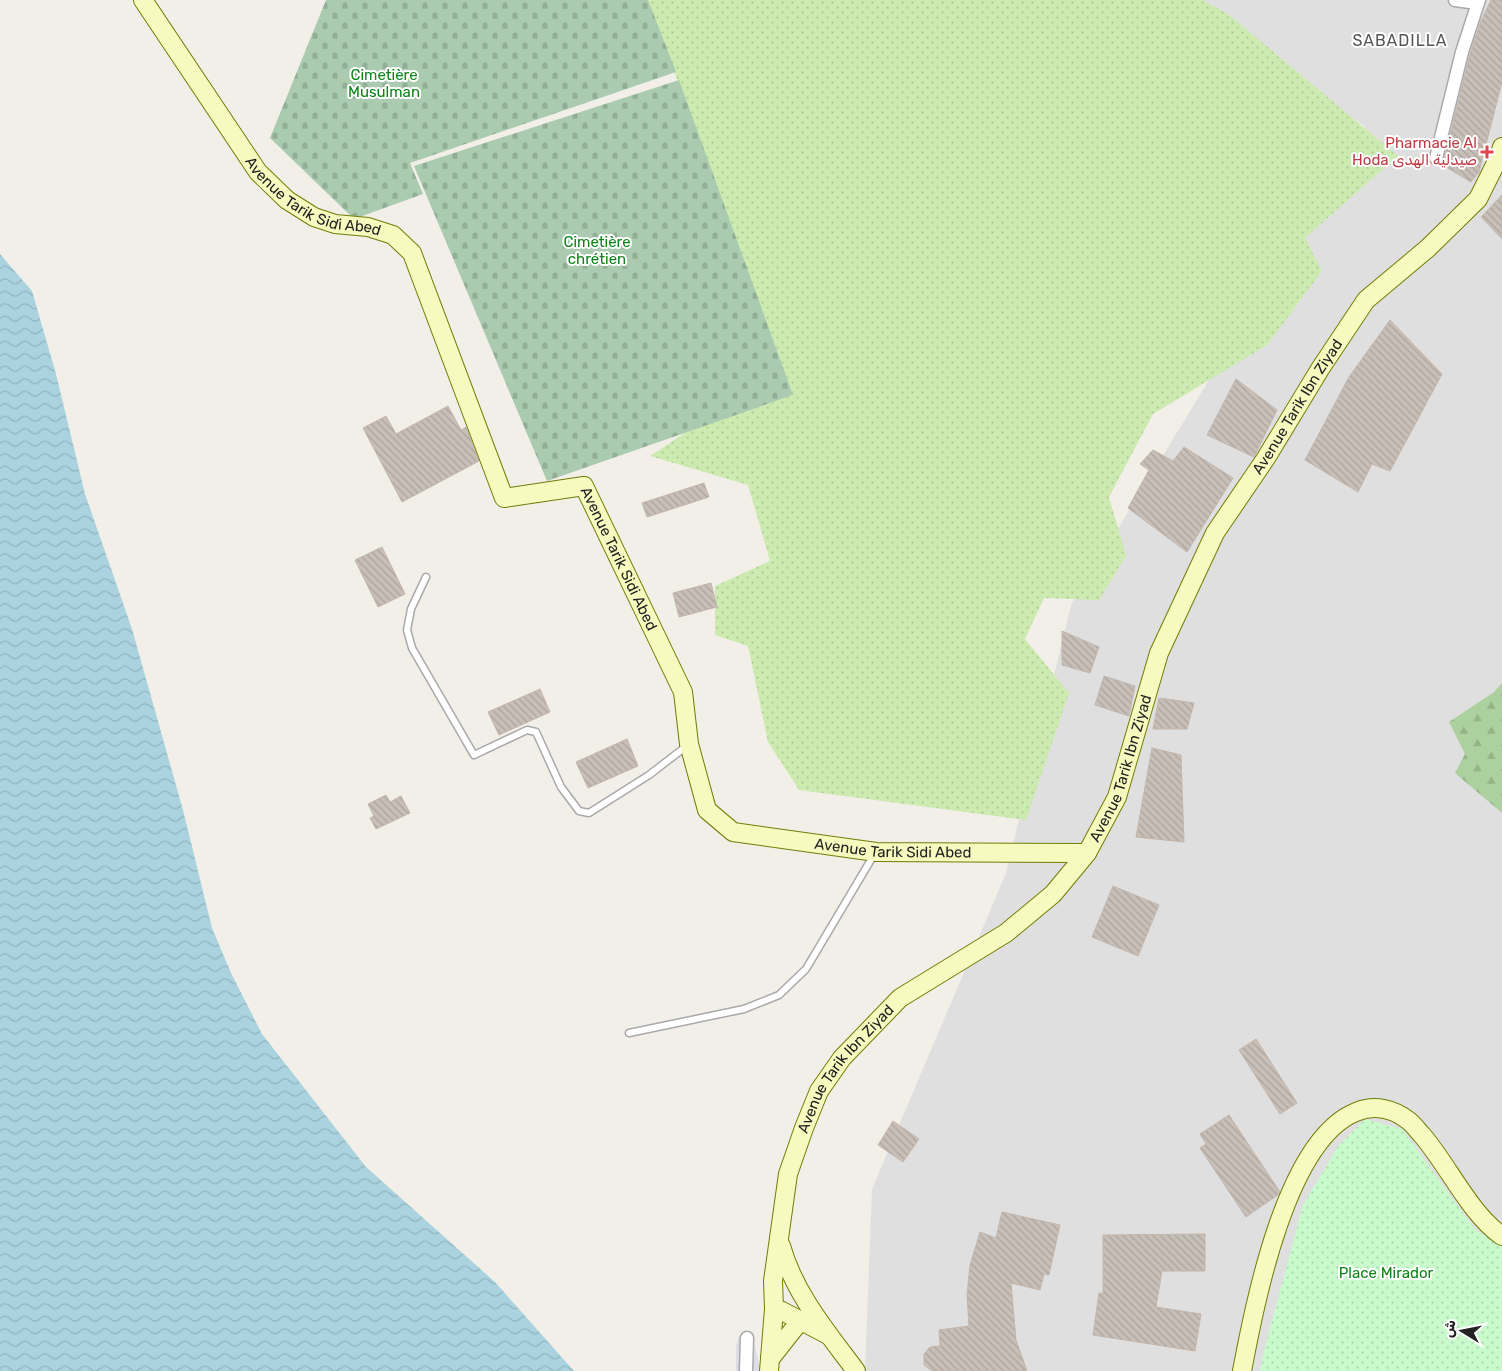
<svg xmlns="http://www.w3.org/2000/svg" width="1502" height="1371" viewBox="0 0 1502 1371" font-family="Rubik,Cairo,sans-serif">
  <style>
    .residential { fill: #e0dfdf }
    .grass { fill: url(#grass-dots) }
    .forest { fill: url(#forest-firs) }
    .cemetery { fill: url(#cemetery-stones) }
    .park { fill: url(#park-dots) }
    .plaza { fill: #dddde8 }
    .water { fill: url(#water-waves) }
    .building { fill: url(#building-back-hatch); stroke: #c4b6ab }
    .lines { fill: none; stroke-linecap: round; stroke-linejoin: round }
    .lane-casing { stroke: #a9a9a9; stroke-width: 9 }
    .street-casing { stroke: #a9a9a9; stroke-width: 15 }
    .secondary-casing { stroke: #707d05; stroke-width: 20 }
    .lane { stroke: #fff; stroke-width: 6 }
    .street { stroke: #fff; stroke-width: 12 }
    .secondary { stroke: #f7fabf; stroke-width: 18 }
    .health-dot { fill: #e0444e; stroke: #fff; stroke-width: 2 }
    .labels { text-anchor: middle; stroke-width: 4; stroke-linejoin: round; paint-order: stroke }
    .park-label { font-size: 15px; fill: #0c8416; stroke: #fff }
    .health-label { font-size: 15px; fill: #be3a42; stroke: #fff; text-anchor: end }
    .street-label { font-size: 15px; fill: #222; stroke: #fff }
    .neighbourhood-label { font-size: 16px; letter-spacing: 1px; fill: #555; stroke: #fff }
  </style>
  <defs>
    <pattern id="grass-dots" width="8" height="8" patternUnits="userSpaceOnUse" patternTransform="scale(1.25)"><rect width="8" height="8" fill="#cdebb0"/><path d="M2 2h.1M6 6h.1" fill="none" stroke="#b0c997" stroke-width="1.8" stroke-linecap="round"/></pattern>
    <pattern id="forest-firs" width="22" height="20" patternUnits="userSpaceOnUse" patternTransform="scale(1.25)"><rect width="22" height="20" fill="#add19e"/><path d="M5 1l3.5 6h-7zM16 11l3.5 6h-7z" fill="#95b388"/></pattern>
    <pattern id="cemetery-stones" width="16" height="16" patternUnits="userSpaceOnUse" patternTransform="scale(1.25)"><rect width="16" height="16" fill="#aacbaf"/><path d="M2 7V4a2 2 0 0 1 4 0v3zM10 15v-3a2 2 0 0 1 4 0v3z" fill="#92ae96"/></pattern>
    <pattern id="park-dots" width="8" height="8" patternUnits="userSpaceOnUse" patternTransform="scale(1.25)"><rect width="8" height="8" fill="#c8facc"/><path d="M2 2h.1M6 6h.1" fill="none" stroke="#acd6af" stroke-width="1.8" stroke-linecap="round"/></pattern>
    <pattern id="water-waves" width="16" height="10" patternUnits="userSpaceOnUse" patternTransform="scale(1.25)"><rect width="16" height="10" fill="#aad3df"/><path d="M0 5q4-4 8 0t8 0" fill="none" stroke="#92b5bf"/></pattern>
    <pattern id="building-back-hatch" width="6" height="6" patternUnits="userSpaceOnUse" patternTransform="scale(1.25)"><rect width="6" height="6" fill="#c7bfb8"/><path d="M-1 5l2 2M0 0l6 6M5-1l2 2" fill="none" stroke="#aba49e"/></pattern>
  </defs>
  <rect width="100%" height="100%" fill="#f2efe9"/>
  <path class="residential" d="M 1159,0 L 1502,0 L 1502,1371 L 865,1371 L 872,1189 L 1006,873 L 1071,605 L 1365,126 Z"/>
  <path class="grass" d="M 648,0 L 1203,0 L 1228,14 L 1398,156 L 1305,238 L 1322,271 L 1267,345 L 1153,414 L 1109,497 L 1126,556 L 1099,600 L 1044,598 L 1025,639 L 1069,693 L 1026,820 L 799,790 L 768,742 L 748,646 L 715,635 L 715,586 L 770,561 L 748,485 L 650,456 L 688,431 L 793,395 Z"/>
  <path class="forest" d="M 1502,683 L 1502,813 L 1455,773 L 1465,754 L 1449,722 L 1494,692 Z"/>
  <g class="cemetery">
    <path d="M 326,0 L 648,0 L 676,72 L 410,163 L 423,194 L 354,219 L 270,138 Z"/>
    <path d="M 679,80 L 793,395 L 547,481 L 414,166 Z"/>
  </g>
  <path class="park" d="M 1365,1119 L 1402,1129 L 1476,1231 L 1502,1244 L 1502,1371 L 1260,1371 L 1263,1355 L 1303,1205 L 1339,1145 Z"/>
  <path class="plaza" d="M 739,1336 L 753,1339 L 761,1371 L 736,1371 L 736,1345 Z"/>
  <path class="water" d="M 0,254 L 32,291 L 56,374 L 85,494 L 132,629 L 183,810 L 212,928 L 231,973 L 262,1034 L 366,1167 L 495,1282 L 574,1371 L 0,1371 Z"/>
  <g class="building">
    <path d="M 1491,0 L 1502,0 L 1502,82 L 1479,172 L 1471,182 L 1441,164 L 1444,160 L 1470,54 L 1481,21 Z"/>
    <path d="M 1502,195 L 1502,239 L 1481,217 Z"/>
    <path d="M 1390,320 L 1442,374 L 1390,471 L 1372,464 L 1358,492 L 1305,460 L 1349,377 Z"/>
    <path d="M 1236,379 L 1277,410 L 1254,457 L 1207,435 Z"/>
    <path d="M 448,406 L 461,430 L 466,427 L 479,461 L 402,502 L 363,428 L 386,416 L 396,434 Z"/>
    <path d="M 1184,447 L 1233,478 L 1187,552 L 1128,508 L 1149,470 L 1140,464 L 1153,450 L 1173,461 Z"/>
    <path d="M 704,483 L 709,497 L 647,517 L 642,503 Z"/>
    <path d="M 382,547 L 405,594 L 378,607 L 355,560 Z"/>
    <path d="M 711,583 L 717,607 L 679,617 L 673,593 Z"/>
    <path d="M 1062,631 L 1099,647 L 1090,673 L 1062,665 Z"/>
    <path d="M 1104,676 L 1135,686 L 1129,716 L 1095,705 Z"/>
    <path d="M 540,689 L 550,712 L 499,735 L 488,712 Z"/>
    <path d="M 1159,698 L 1194,703 L 1187,729 L 1153,729 Z"/>
    <path d="M 627,739 L 638,766 L 588,788 L 576,762 Z"/>
    <path d="M 1152,748 L 1181,755 L 1184,842 L 1136,837 Z"/>
    <path d="M 386,795 L 390,802 L 401,796 L 410,813 L 376,829 L 370,818 L 374,816 L 368,804 Z"/>
    <path d="M 1113,886 L 1159,905 L 1138,956 L 1092,937 Z"/>
    <path d="M 1256,1039 L 1297,1103 L 1280,1114 L 1239,1050 Z"/>
    <path d="M 1229,1115 L 1280,1192 L 1279,1194 L 1246,1217 L 1200,1148 L 1206,1144 L 1200,1134 Z"/>
    <path d="M 893,1121 L 919,1139 L 903,1162 L 878,1145 Z"/>
    <path d="M 1002,1212 L 1060,1225 L 1049,1275 L 1044,1274 L 1040,1290 L 1011,1283 L 1016,1340 L 1027,1371 L 932,1371 L 924,1365 L 924,1354 L 930,1347 L 940,1346 L 939,1330 L 969,1326 L 967,1295 L 970,1265 L 980,1232 L 996,1238 Z"/>
    <path d="M 1205,1234 L 1205,1271 L 1162,1271 L 1156,1307 L 1201,1314 L 1195,1351 L 1093,1335 L 1099,1293 L 1103,1294 L 1103,1235 Z"/>
  </g>
  <g class="lines">
    <g class="lane-casing">
      <g id="lane">
        <path d="M 426,577 L 411,609 L 407,630 L 412,648 L 474,755 L 527,730 L 536,732 L 561,787 L 579,811 L 589,813 L 649,775 L 688,745"/>
        <path d="M 629,1033 L 744,1009 L 779,995 L 806,969 L 875,853"/>
      </g>
    </g>
    <g class="street-casing">
      <g id="street">
        <path d="M 1455,0 L 1477,3"/>
        <path d="M 1436,158 L 1462,52 L 1479,0"/>
        <path d="M 746,1371 L 747,1338"/>
      </g>
    </g>
    <g class="secondary-casing">
      <g id="secondary">
        <path id="s1" d="M 143,0 L 258,172 L 287,200 L 314,217 L 335,224 L 368,227 L 393,235 L 412,253 L 504,498 L 584,486 L 683,692 L 689,744 L 707,810 L 733,832 L 876,852 L 1087,853"/>
        <path d="M 781,1246 C 794,1293 827,1332 856,1371"/>
        <path d="M 774,1309 L 782,1311 L 828,1335"/>
        <path d="M 770,1359 L 800,1321"/>
        <path id="s2" d="M 769,1371 L 774,1309 L 773,1281 L 788,1174 L 804,1128 L 819,1091 L 842,1058 L 900,998 L 1006,933 L 1053,894 L 1087,853 L 1117,797 L 1159,653 L 1215,533 L 1266,458 L 1320,369 L 1366,300 L 1428,248 L 1478,199 L 1499,157 L 1502,147"/>
        <path d="M 1242,1371 C 1255,1303 1286,1140 1356,1112 C 1375,1104 1394,1109 1409,1121 C 1414,1125 1418,1131 1422,1135 C 1448,1165 1470,1214 1502,1236"/>
      </g>
    </g>
    <use href="#lane" class="lane"/>
    <use href="#street" class="street"/>
    <use href="#secondary" class="secondary"/>
  </g>
  <path class="health-dot" d="M1484.5 144.5h5v5h5v5h-5v5h-5v-5h-5v-5h5z"/>
  <g class="labels">
    <g class="park-label">
      <text x="384" y="80">Cimetière<tspan x="384" dy="17">Musulman</tspan></text>
      <text x="597" y="247">Cimetière<tspan x="597" dy="17">chrétien</tspan></text>
      <text x="1386" y="1278">Place Mirador</text>
    </g>
    <g class="health-label">
      <text x="1477" y="148">Pharmacie Al<tspan x="1477" dy="17">Hoda صيدلية الهدى</tspan></text>
    </g>
    <g class="street-label">
      <text dy="5" stroke="none"><textPath href="#s1" startOffset="269">Avenue Tarik Sidi Abed</textPath></text>
      <text dy="5" stroke="none"><textPath href="#s2" startOffset="1146">Avenue Tarik Ibn Ziyad</textPath></text>
      <text dy="5" stroke="none"><textPath href="#s1" startOffset="810">Avenue Tarik Sidi Abed</textPath></text>
      <text dy="5" stroke="none"><textPath href="#s2" startOffset="741">Avenue Tarik Ibn Ziyad</textPath></text>
      <text dy="5" stroke="none"><textPath href="#s1" startOffset="1274">Avenue Tarik Sidi Abed</textPath></text>
      <text dy="5" stroke="none"><textPath href="#s2" startOffset="320">Avenue Tarik Ibn Ziyad</textPath></text>
    </g>
    <g class="neighbourhood-label">
      <text x="1400" y="46">SABADILLA</text>
    </g>
  </g>
  <g transform="translate(1462 1331) rotate(280)" stroke="#ffffff" stroke-width="4" paint-order="stroke">
  <path d="M0-4L9 19L0 12L-9 19Z" fill="#222222"/>
  <text y="-8" font-size="14" font-weight="bold" text-anchor="middle" fill="#222222">ش</text>
  </g>
</svg>
